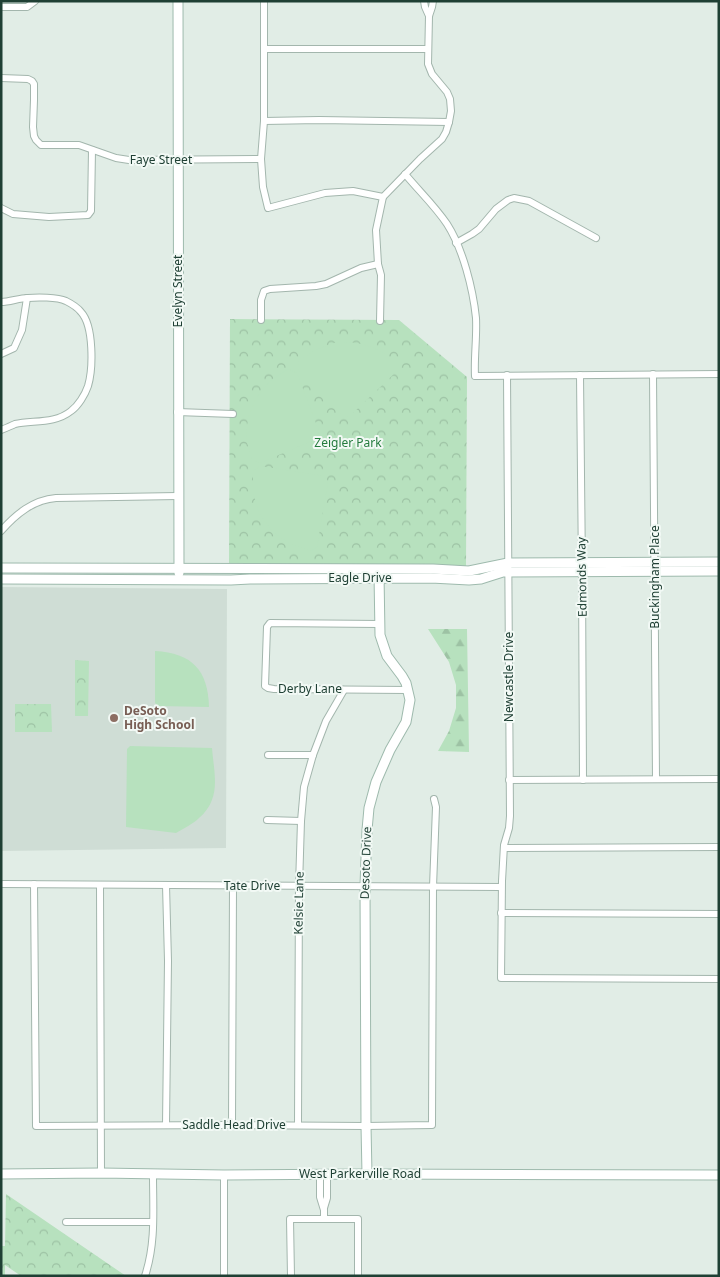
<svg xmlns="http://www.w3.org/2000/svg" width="720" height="1277" viewBox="0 0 720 1277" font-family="'Noto Sans',sans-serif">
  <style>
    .built { fill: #cfddd5 }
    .forest { fill: url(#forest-firs) }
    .park { fill: url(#park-crowns) }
    .pitch { fill: #b7e1be }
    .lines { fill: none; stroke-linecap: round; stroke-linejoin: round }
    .street-casing { stroke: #a3b6ad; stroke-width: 8 }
    .secondary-casing { stroke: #9ebaad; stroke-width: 11 }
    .street { stroke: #fff; stroke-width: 6 }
    .secondary { stroke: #fff; stroke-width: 9 }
    .education-dot { fill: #8d6e63; stroke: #f2f9f5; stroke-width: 2 }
    .labels { text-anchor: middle; stroke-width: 4; stroke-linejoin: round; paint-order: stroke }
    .street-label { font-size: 12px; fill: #1f4034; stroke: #f2f9f5 }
    .park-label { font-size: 12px; fill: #247b3d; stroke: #f2f9f5 }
    .education-label { font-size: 12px; font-weight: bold; fill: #785e54; stroke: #f2f9f5; text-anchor: start }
  </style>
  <defs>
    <pattern id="forest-firs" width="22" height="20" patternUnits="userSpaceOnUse" patternTransform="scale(1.25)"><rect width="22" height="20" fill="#b7e1be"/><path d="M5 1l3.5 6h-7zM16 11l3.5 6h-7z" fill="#9dc2a4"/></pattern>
    <pattern id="park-crowns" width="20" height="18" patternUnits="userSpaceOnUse" patternTransform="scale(1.25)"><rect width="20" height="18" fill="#b7e1be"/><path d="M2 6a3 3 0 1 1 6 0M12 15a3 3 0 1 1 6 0" fill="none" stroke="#9dc2a4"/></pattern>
  </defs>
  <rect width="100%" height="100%" fill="#e1ede6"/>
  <path class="built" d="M 1,587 L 227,589 L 226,848 L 2,851 L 1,869 Z"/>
  <path class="forest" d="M 428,629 L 467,629 L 469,752 L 438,751 L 449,731 L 456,708 L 456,685 L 449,662 Z"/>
  <g class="park">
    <path d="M 230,319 L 399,320 L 467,377 L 466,566 L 229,566 Z"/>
    <path d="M 75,660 L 89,661 L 88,716 L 75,716 Z"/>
    <path d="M 15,704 L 51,704 L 52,732 L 15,732 Z"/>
    <path d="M 6,1194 L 126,1276 L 21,1276 L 5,1265 L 5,1276 L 1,1276 L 1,1246 L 5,1246 Z"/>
  </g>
  <g class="pitch">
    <path d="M 338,342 C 361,341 379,347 397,363 L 397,371 L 350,416 L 347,417 L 342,415 L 298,370 L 299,361 C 311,351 323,346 338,342 Z"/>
    <path d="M 288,369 L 297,373 L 319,431 L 316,439 L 260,463 L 252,460 L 246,439 L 248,418 L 256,398 L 270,381 Z"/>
    <path d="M 260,466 L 324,476 L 328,482 L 317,547 L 311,551 L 290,544 L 272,531 L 259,513 L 253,493 L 253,471 Z"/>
    <path d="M 155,651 C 192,653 208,670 209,707 L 158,706 L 155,703 Z"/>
    <path d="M 130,746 L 212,748 C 214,774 222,798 199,818 C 193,824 184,828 176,833 L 126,827 L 127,749 Z"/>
  </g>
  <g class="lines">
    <g class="street-casing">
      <g id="street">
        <path d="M 264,1 L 264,121 L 261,159 L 263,187 L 268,208 L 325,193 L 353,191 L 383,197"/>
        <path d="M 424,1 L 425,7 L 429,16"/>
        <path d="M 1,7 L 27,7 L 35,1"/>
        <path d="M 264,49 L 428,49"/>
        <path d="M 1,78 L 28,79 L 32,81 L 34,84 L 34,100 L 33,127 L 34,136 L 36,140 L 41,145 L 79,145 L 116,158 L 129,160 L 261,159"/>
        <path d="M 264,121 L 319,120 L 449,122"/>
        <path d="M 405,174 C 419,191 435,206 447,224 C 463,249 473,289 476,318 C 477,337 474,357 475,376 L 719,374"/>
        <path d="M 1,208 L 13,214 L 49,217 L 88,215 L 91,211 L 92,150"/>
        <path d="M 456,243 L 472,234 L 479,229 L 496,209 L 508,200 L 514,198 L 529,201 L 596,238"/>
        <path d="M 1,302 C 10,302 19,298 28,298 C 37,297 57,297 66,301 C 70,303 78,308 81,312 C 94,326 93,369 88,386 C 85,395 78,406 71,411 C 55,424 33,420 15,424 C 11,426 6,428 1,430"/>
        <path d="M 261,320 L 261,300 L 264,291 L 270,289 L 316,286 L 326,284 L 361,268 L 378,264"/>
        <path d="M 380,321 L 381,275 L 378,264 L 376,230 L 383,197 L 420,159 L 442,139 L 446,132 L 449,122 L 451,111 L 450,99 L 447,92 L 432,74 L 428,64 L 429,16 L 432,7 L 433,1"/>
        <path d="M 1,354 L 14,348 L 22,330 L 27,298"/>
        <path d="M 653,374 L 656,779"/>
        <path d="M 507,375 L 510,816 L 509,828 L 504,845 L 502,881 L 501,978 L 719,979"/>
        <path d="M 580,375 L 582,572 L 583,780"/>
        <path d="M 177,412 L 233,414"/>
        <path d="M 1,531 C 16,514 33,500 56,498 L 178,496"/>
        <path d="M 379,624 L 270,623 L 267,627 L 265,686 L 268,688 L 274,689 L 408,690"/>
        <path d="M 268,755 L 313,755"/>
        <path d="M 509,780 L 719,779"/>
        <path d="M 267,820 L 301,821"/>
        <path d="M 504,848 L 719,847"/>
        <path d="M 3,884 L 501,887"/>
        <path d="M 34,884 L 36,1126 L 232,1125 L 366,1126 L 432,1125 L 433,887 L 436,807 L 434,799"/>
        <path d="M 100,885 L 101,1173"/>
        <path d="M 166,885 L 168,961 L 166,1125"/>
        <path d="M 501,913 L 719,914"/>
        <path d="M 232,1125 L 233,886"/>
        <path d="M 298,1125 L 299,886 L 301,821 L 304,787 L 313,755 L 326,721 L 344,690"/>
        <path d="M 320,1174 L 320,1197 L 324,1210 L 324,1219"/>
        <path d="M 224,1175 L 224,1276"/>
        <path d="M 324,1208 L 327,1198 L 327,1174"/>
        <path d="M 66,1222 L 153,1222"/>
        <path d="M 145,1276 C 156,1243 153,1209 153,1175"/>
        <path d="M 291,1276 L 290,1219 L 358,1219 L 358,1276"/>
      </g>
    </g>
    <g class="secondary-casing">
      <g id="secondary">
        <path d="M 178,1 C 179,192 177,383 179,573"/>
        <path d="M 1,568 L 433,569 L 469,571 L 508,563 L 719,562"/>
        <path d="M 1,579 L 231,580 L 250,579 L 431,578 L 469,580 L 481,579 L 503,572 L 719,571"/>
        <path d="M 1,1174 L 101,1173 L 224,1175 L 367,1174 L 719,1175"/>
        <path d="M 367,1174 L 366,1126 L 365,886 L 367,830 L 369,808 L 376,782 L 390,750 L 406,722 L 410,700 L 406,683 L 402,676 L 387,656 L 380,635 L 379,574"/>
      </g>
    </g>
    <use href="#street" class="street"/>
    <use href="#secondary" class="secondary"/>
  </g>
  <circle class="education-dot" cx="114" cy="718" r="5"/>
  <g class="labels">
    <g class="street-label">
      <text x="161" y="164">Faye Street</text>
      <text transform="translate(178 291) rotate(-90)" y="4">Evelyn Street</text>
      <text transform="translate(582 577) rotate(-91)" y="4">Edmonds Way</text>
      <text transform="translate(655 577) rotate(-90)" y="4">Buckingham Place</text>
      <text x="360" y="582">Eagle Drive</text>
      <text transform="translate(509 677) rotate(-90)" y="4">Newcastle Drive</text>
      <text x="310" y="693">Derby Lane</text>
      <text transform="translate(366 863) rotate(-88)" y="4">Desoto Drive</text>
      <text x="252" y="890">Tate Drive</text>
      <text transform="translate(299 903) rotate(-89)" y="4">Kelsie Lane</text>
      <text x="234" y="1129">Saddle Head Drive</text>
      <text x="360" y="1178">West Parkerville Road</text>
    </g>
    <g class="park-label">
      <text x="348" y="447">Zeigler Park</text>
    </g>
    <g class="education-label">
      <text x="124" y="715">DeSoto<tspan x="124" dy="14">High School</tspan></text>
    </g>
  </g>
  <rect width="720" height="1277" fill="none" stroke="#1f4034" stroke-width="5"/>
</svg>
